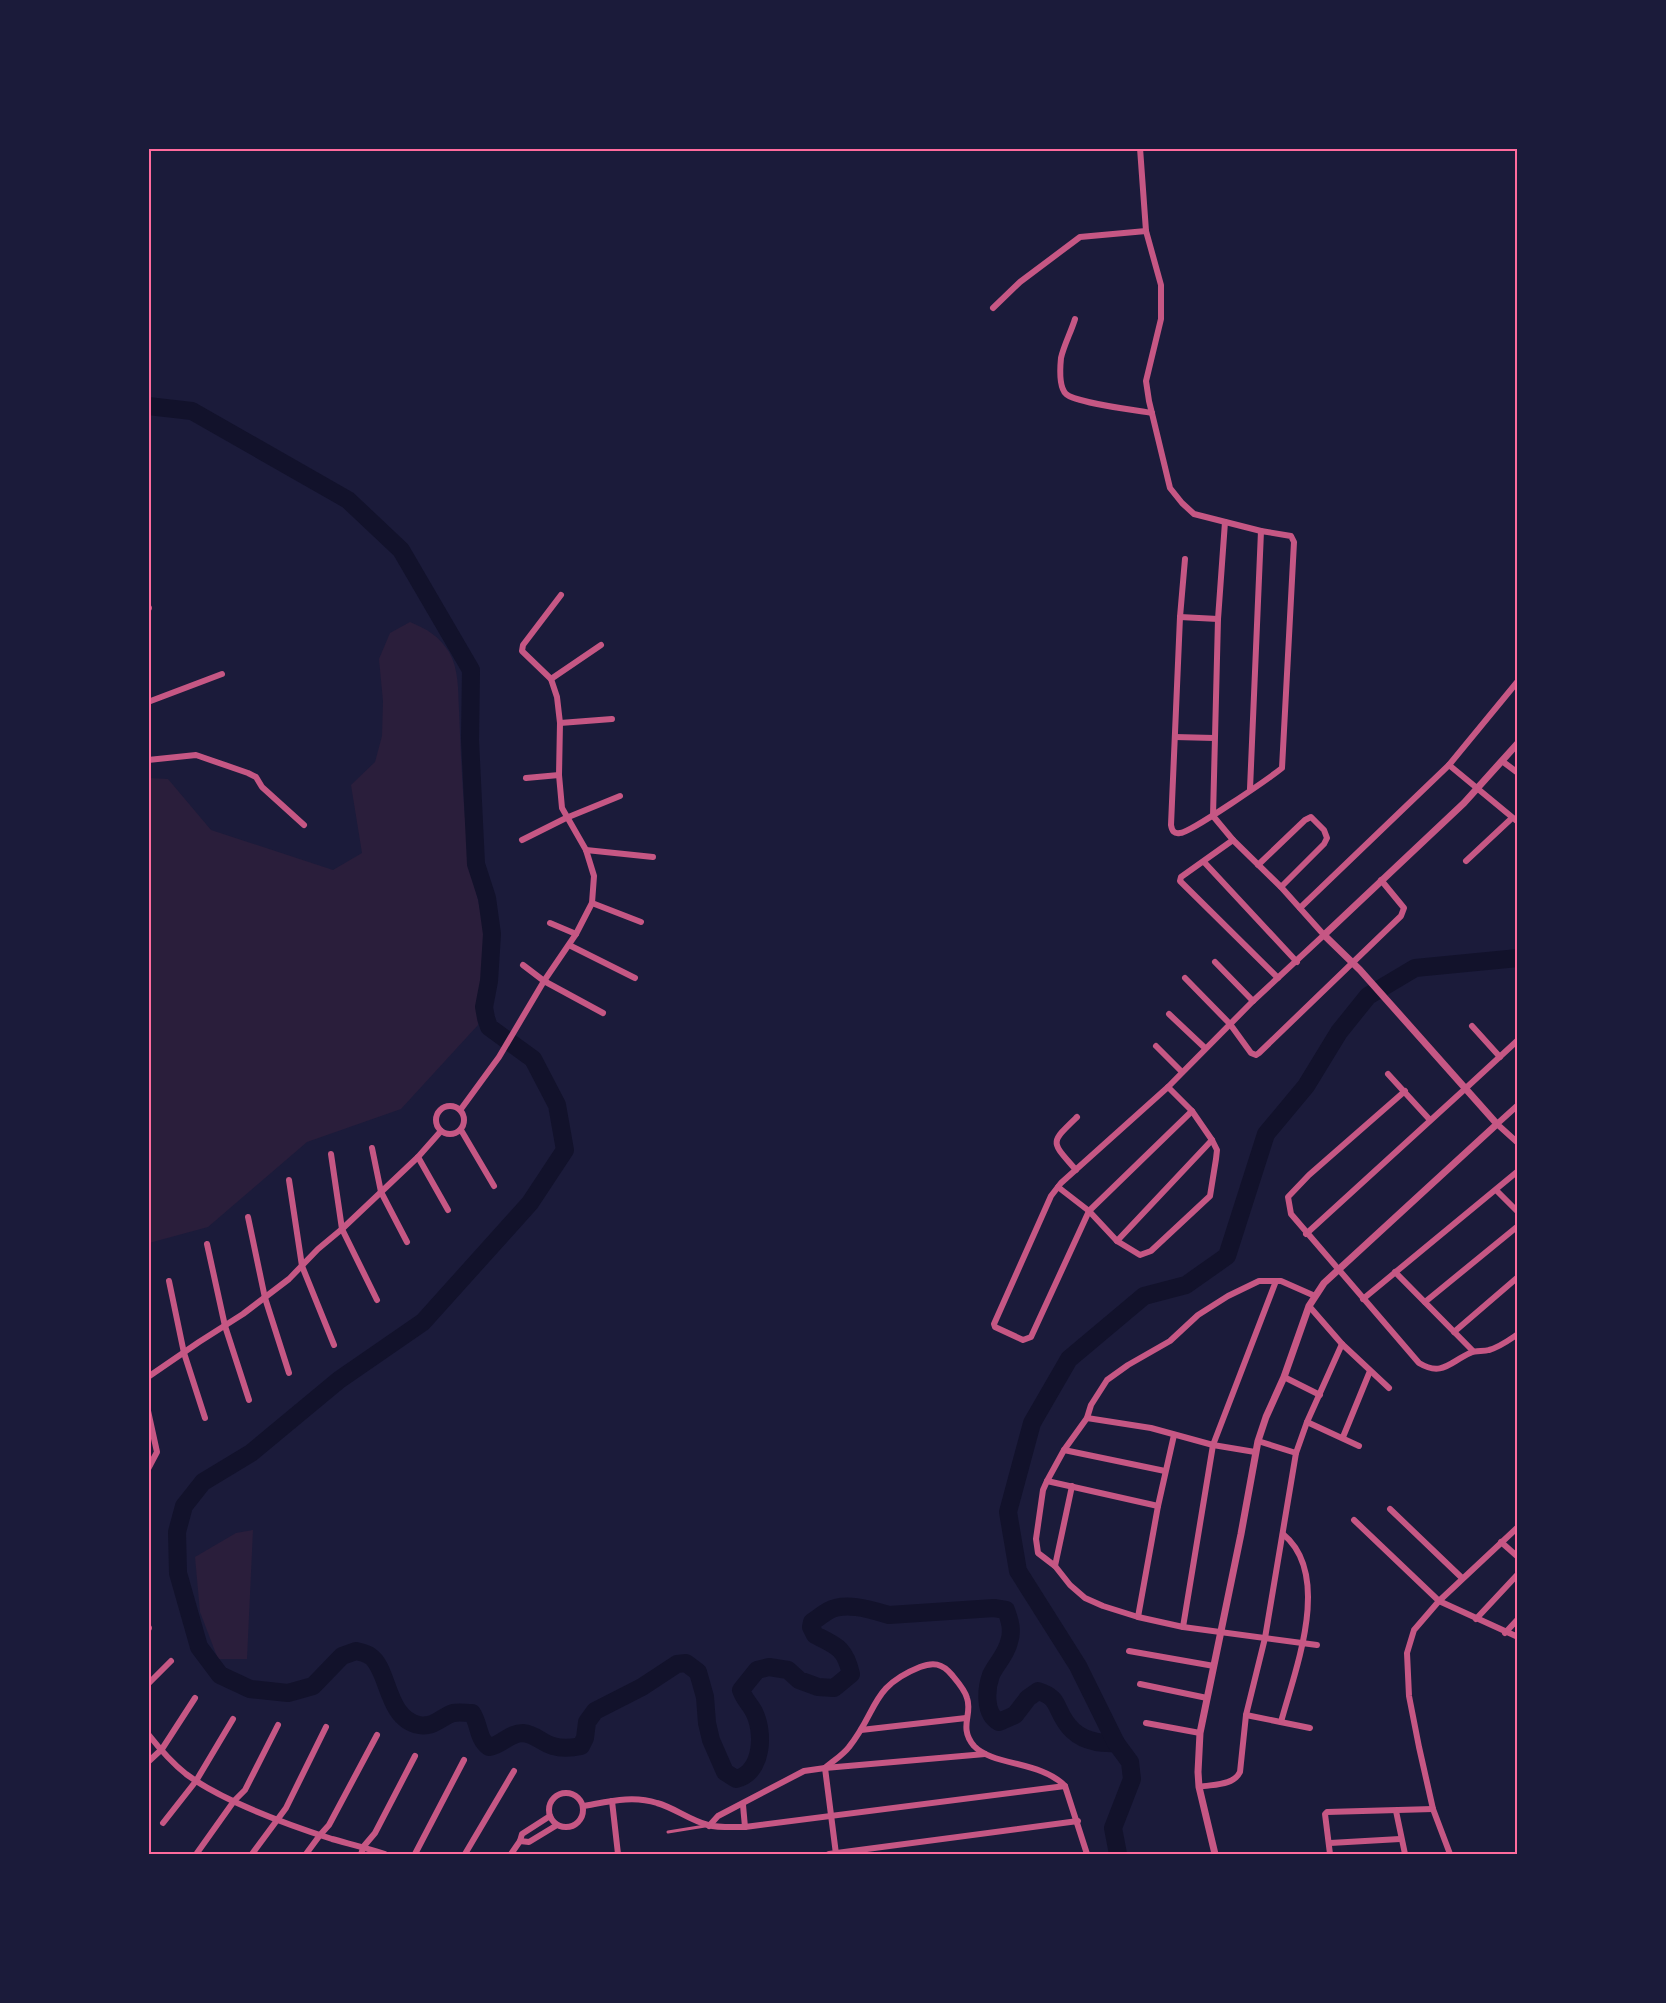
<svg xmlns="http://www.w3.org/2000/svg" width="1666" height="2003" viewBox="0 0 1666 2003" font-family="'Public Sans',sans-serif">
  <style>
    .green { fill: #2a1e3b }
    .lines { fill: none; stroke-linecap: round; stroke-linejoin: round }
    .river { stroke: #12122b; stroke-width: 18 }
    .service { stroke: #c65784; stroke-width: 3 }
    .minor { stroke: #c65784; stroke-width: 6 }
    .tertiary { stroke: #c65784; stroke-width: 7 }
    .neatline { fill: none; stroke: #ff6b9d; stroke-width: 2 }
  </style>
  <rect width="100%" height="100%" fill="#1b1b3a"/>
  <g class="green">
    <path d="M 410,622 C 427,629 439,636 449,652 C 459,669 458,691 459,710 C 461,759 463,808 469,857 C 473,887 485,916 484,947 C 483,973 477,998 478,1025 L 401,1109 L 307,1142 L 208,1227 L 149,1243 L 149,778 L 168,779 L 211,830 L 333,870 L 362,853 L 351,785 L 375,762 L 382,736 L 383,701 L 379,659 L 390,633 Z"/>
    <path d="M 253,1530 L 247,1659 L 218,1659 L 200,1612 L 195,1557 L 236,1533 Z"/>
  </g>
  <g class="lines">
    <g class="river">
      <path d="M 148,406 L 192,411 L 348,500 L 401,550 L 471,670 L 470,740 L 476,864 L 487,898 L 492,934 L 489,981 L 484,1007 L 486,1018 L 489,1027 L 533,1059 L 557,1105 L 565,1150 L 530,1203 L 423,1322 L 339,1380 L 251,1453 L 203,1482 L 184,1506 L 177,1532 L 178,1573 L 199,1647 L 220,1675 L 250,1689 L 288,1693 L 313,1686 L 342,1656 L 356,1651 C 360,1652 366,1653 370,1656 C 389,1668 386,1719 419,1725 C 433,1728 441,1717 453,1713 C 459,1712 466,1713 472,1713 C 480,1725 477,1738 489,1747 C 502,1745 509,1733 523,1733 C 535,1734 542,1743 553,1746 C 562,1749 572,1748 581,1746 L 585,1738 L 587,1722 L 595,1711 L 642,1687 L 677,1664 L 686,1663 L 698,1672 L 705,1697 L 707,1723 L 711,1740 L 725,1772 L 736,1779 C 763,1773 765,1731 753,1710 C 749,1703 744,1699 741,1690 L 757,1670 L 769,1667 L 788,1670 L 799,1680 L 818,1687 L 834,1688 L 851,1674 C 845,1648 837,1646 815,1635 L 811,1627 L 812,1622 C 818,1618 823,1614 828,1611 C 845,1601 872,1610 889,1615 L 994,1608 L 1006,1610 C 1010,1621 1013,1631 1009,1642 C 1006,1655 996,1664 991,1675 C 986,1689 984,1714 999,1722 L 1015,1715 L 1028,1698 L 1038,1691 C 1058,1697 1055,1706 1065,1721 C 1076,1739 1096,1744 1116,1743"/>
      <path d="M 1118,1854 L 1113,1828 L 1132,1779 L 1130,1762 L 1116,1743 L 1078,1666 L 1018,1571 L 1008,1512 L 1032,1423 L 1069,1359 L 1144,1296 L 1186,1285 L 1227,1256 L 1266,1134 L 1306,1086 L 1339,1032 L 1368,996 L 1415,968 L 1518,958"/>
    </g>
    <path class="service" d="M 668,1832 L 705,1826"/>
    <g class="minor">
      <path d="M 1140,148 L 1146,231 L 1161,285 L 1161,319 L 1146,381 L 1149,401 L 1170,488 L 1182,503 L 1194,514 L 1261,531 L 1291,536 L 1294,542 L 1282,768 C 1271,777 1190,833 1180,833 C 1174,834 1172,831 1171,825 L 1180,617 L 1185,559"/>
      <path d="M 993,308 L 1020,282 L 1080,237 L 1146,231"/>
      <path d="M 1075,319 C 1071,332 1064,345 1061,358 C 1060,368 1059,387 1066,394 C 1076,403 1135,410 1152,413"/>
      <path d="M 148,608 L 149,608"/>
      <path d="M 1180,617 L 1218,619"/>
      <path d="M 551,679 L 601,645"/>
      <path d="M 148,702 L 222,674"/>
      <path d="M 560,723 L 612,719"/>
      <path d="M 1175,737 L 1214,738"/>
      <path d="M 148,760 L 196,755 L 248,773 L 256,777 L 262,787 L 304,825"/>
      <path d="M 1502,761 L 1518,773"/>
      <path d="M 1449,765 L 1518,822"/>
      <path d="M 526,778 L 559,775"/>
      <path d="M 1250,789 L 1261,531"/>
      <path d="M 522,840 L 566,818 L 620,796"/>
      <path d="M 1233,840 L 1181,877 L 1180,881 L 1278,978"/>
      <path d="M 586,850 L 653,857"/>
      <path d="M 1466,861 L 1512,818"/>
      <path d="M 1204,862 L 1297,962"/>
      <path d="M 1258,865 L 1305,820 L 1311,817 L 1324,830 L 1327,838 L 1324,844 L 1281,887"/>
      <path d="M 592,903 L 641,922"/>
      <path d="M 1300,908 L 1449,765 L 1518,681"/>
      <path d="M 550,923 L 576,934"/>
      <path d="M 569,945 L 635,978"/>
      <path d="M 1215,962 L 1253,1001"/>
      <path d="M 523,965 L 544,981 L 603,1013"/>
      <path d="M 1185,978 L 1230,1024 L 1251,1053 L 1256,1055 L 1259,1053 L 1401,916 L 1404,908 L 1381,880"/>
      <path d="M 1169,1014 L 1205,1048"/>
      <path d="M 1472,1026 L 1500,1057"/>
      <path d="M 1156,1046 L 1182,1072"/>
      <path d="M 1388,1074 L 1430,1120"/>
      <path d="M 1405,1091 L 1309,1175 L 1288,1197 L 1291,1214 L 1419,1363 C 1442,1377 1450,1362 1470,1353 C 1476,1350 1483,1352 1489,1350 C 1500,1347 1509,1340 1518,1334"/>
      <path d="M 1518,1105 L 1497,1124 L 1518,1143"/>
      <circle cx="450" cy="1120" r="14"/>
      <path d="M 461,1109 L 499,1057 L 544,981 L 576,934 L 592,903 L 594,876 L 586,850 L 562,808 L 559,775 L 560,723 L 557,697 L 551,679 L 522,651 L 523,645 L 561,595"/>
      <path d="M 1192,1111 L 1089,1211 L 1031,1337 L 1023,1340 L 995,1327 L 994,1324 L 1051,1196 L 1061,1183 L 1168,1087 L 1253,1001 L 1324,935 L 1281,887 L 1233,840 L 1213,816 L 1218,619 L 1225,522"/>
      <path d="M 461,1130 L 494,1186"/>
      <path d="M 372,1148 L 381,1192 L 407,1242"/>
      <path d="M 331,1154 L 342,1229 L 377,1300"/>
      <path d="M 418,1157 L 448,1210"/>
      <path d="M 1076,1170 C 1051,1141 1049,1144 1077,1117"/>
      <path d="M 289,1180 L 302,1266 L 334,1345"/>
      <path d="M 1058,1187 L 1089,1211 L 1117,1241 L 1140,1255 L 1151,1251 L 1210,1196 L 1216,1159 L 1217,1150 L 1212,1140 L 1192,1111 L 1168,1087"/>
      <path d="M 1496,1190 L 1518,1212"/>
      <path d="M 248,1217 L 265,1298 L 289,1373"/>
      <path d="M 1306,1234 L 1466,1088 L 1518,1040"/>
      <path d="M 1117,1241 L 1212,1140"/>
      <path d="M 207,1244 L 225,1326 L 249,1400"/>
      <path d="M 1395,1272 L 1473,1351"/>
      <path d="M 169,1281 L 184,1353 L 205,1418"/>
      <path d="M 1315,1296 L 1281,1281 L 1259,1281 L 1228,1296 L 1198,1315 L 1170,1341 L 1128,1365 L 1107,1380 L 1091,1405 L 1087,1418 L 1064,1450 L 1047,1481 L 1043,1490 L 1036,1539 L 1038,1553 L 1055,1566 L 1070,1585 L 1085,1598 L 1103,1606 L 1138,1617 L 1183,1627 L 1317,1645"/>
      <path d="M 1363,1299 L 1518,1171"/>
      <path d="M 1425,1302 L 1518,1226"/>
      <path d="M 1309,1306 L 1342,1344 L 1389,1388"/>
      <path d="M 1454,1332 L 1518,1277"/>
      <path d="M 148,1377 L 199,1342 L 243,1314 L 289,1279 L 318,1249 L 342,1229 L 418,1157 L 441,1131"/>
      <path d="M 1284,1377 L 1320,1395"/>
      <path d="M 148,1411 L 157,1452 L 148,1469"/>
      <path d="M 1087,1418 L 1151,1428 L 1213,1445 L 1255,1452"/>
      <path d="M 1307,1422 L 1359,1446"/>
      <path d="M 1343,1437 L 1370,1371"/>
      <path d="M 1258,1441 L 1296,1453"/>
      <path d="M 1064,1450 L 1165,1471"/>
      <path d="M 1047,1481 L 1158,1506"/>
      <path d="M 1390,1509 L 1462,1578"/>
      <path d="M 1354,1520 L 1439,1601 L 1518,1637"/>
      <path d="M 1501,1542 L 1518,1557"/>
      <path d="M 1055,1566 L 1072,1486"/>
      <path d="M 1138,1617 L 1158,1506 L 1174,1435"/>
      <path d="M 1476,1619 L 1518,1574"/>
      <path d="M 1183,1627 L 1213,1445 L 1276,1281"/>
      <path d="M 148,1628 L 149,1628"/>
      <path d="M 1505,1633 L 1518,1619"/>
      <path d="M 1129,1651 L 1214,1666"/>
      <path d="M 148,1684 L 171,1661"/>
      <path d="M 1140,1684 L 1207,1698"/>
      <path d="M 1246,1715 L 1310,1728"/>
      <path d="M 1281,1722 C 1295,1670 1333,1575 1283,1534"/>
      <path d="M 1146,1723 L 1200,1733"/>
      <path d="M 861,1730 L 966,1718"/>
      <path d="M 148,1734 C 159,1748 172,1763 186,1774 C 222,1801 289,1825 332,1839 C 350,1844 367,1848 385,1854"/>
      <path d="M 148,1762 L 162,1749 L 195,1698"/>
      <path d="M 825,1768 C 833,1761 843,1755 849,1747 C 878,1711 870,1687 920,1667 C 933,1662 942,1663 952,1675 C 957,1681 965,1690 967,1698 C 973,1714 958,1727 974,1746 C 993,1766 1041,1761 1065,1786 L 1087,1854"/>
      <path d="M 825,1768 L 836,1854"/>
      <path d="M 1199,1787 C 1213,1784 1233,1786 1240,1772 L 1246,1715 L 1265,1638 L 1296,1453 L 1307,1422 L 1342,1344"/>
      <circle cx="566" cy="1810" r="17"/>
      <path d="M 612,1801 L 618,1854"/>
      <path d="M 743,1805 L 745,1827"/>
      <path d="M 583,1806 C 607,1802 632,1795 657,1803 C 675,1808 689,1820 708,1825 C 719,1828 733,1827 745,1827 L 1065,1786"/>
      <path d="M 1396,1811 L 1405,1854"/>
      <path d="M 163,1823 L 196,1781 L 233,1719"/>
      <path d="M 709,1826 L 718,1816 L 804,1771 L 825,1768 L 985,1754"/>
      <path d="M 520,1841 L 529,1842 L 557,1825"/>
      <path d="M 1330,1843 L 1400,1839"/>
      <path d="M 197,1853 L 234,1801 L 245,1790 L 278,1725"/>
      <path d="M 252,1854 L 286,1808 L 326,1727"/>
      <path d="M 306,1854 L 320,1835 L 329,1825 L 377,1735"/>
      <path d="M 361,1854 L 364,1846 L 375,1833 L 415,1756"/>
      <path d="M 415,1854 L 464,1760"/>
      <path d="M 465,1854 L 514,1771"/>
      <path d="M 511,1854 L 520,1841 L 522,1834 L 550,1816"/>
      <path d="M 829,1854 L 1078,1821"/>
      <path d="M 1330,1854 L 1325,1814 L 1327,1812 L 1433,1809"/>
      <path d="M 1450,1854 L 1433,1809 L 1419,1747 L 1409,1696 L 1407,1653 L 1414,1630 L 1439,1601 L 1518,1527"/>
    </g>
    <path class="tertiary" d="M 1215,1854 L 1199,1787 L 1198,1772 L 1200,1733 L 1241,1534 L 1258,1441 L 1266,1417 L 1284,1377 L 1309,1306 L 1324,1283 L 1497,1124 L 1360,970 L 1324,935 L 1464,803 L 1518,743"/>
  </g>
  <rect width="1666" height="2003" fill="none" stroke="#1b1b3a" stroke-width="300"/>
  <rect x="150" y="150" width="1366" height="1703" class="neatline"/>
</svg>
